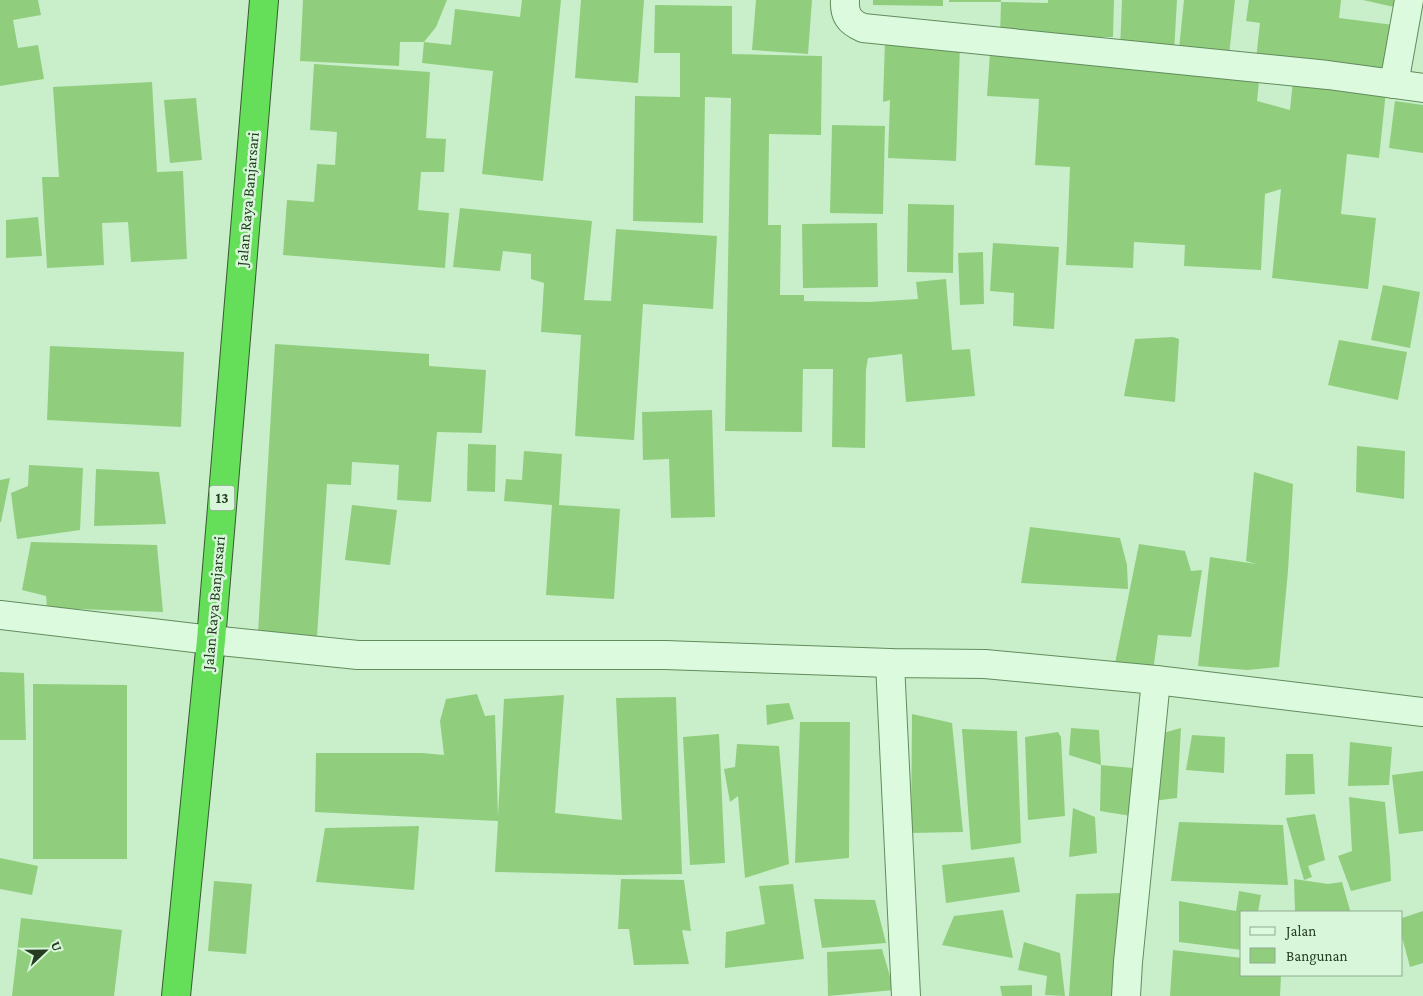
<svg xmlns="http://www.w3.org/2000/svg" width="1423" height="996" viewBox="0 0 1423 996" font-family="'Crimson Pro',serif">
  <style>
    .building { fill: #90ce7e }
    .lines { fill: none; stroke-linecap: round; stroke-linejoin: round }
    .minor-casing { stroke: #628c5c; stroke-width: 30 }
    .highway-casing { stroke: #385a30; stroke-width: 30 }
    .minor { stroke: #dcfade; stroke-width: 28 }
    .highway { stroke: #65de59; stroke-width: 28 }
    .labels { text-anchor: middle; stroke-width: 5; stroke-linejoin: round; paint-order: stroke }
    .shield { fill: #d8f7da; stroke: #5b7458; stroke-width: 1 }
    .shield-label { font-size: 15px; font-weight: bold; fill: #253c20 }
    .street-label { font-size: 16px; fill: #253c20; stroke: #d8f7da }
  </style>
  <rect width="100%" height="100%" fill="#c8efca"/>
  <g class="building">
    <path d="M 0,0 L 38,0 L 41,15 L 13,20 L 18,48 L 38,45 L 44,79 L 0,86 Z"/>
    <path d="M 303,0 L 447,0 L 436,27 L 424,42 L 400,42 L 399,66 L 300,61 Z"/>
    <path d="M 522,0 L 561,0 L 543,181 L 482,174 L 493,71 L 422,63 L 424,42 L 451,45 L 455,9 L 520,17 Z"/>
    <path d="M 581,0 L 644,0 L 638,83 L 575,78 Z"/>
    <path d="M 756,0 L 812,0 L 808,54 L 752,50 Z"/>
    <path d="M 873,0 L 943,0 L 943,6 L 873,5 Z"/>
    <rect x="949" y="0" width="52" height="2"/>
    <path d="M 1048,0 L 1114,0 L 1113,37 L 1000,37 L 1001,2 L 1048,3 Z"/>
    <path d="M 1122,0 L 1177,0 L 1174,53 L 1120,50 Z"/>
    <path d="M 1184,0 L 1235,0 L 1229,55 L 1179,49 Z"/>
    <path d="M 1249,0 L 1341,0 L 1339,18 L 1394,25 L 1388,76 L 1256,59 L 1260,23 L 1246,21 Z"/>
    <path d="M 1363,0 L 1396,0 L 1394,7 Z"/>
    <path d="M 655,5 L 732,6 L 732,54 L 822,56 L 821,135 L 769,134 L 768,225 L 781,225 L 780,295 L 804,295 L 804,301 L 868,302 L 918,299 L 916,282 L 946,279 L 952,350 L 970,349 L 975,396 L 906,402 L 902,354 L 868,358 L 866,370 L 865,448 L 832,447 L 833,369 L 803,369 L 802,432 L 725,431 L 731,98 L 705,97 L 703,223 L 633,221 L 635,96 L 680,97 L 680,53 L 654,53 Z"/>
    <path d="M 885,41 L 960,45 L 956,161 L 888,158 L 890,100 L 883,102 Z"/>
    <path d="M 990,53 L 1259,81 L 1257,101 L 1290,110 L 1293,80 L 1386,91 L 1379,158 L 1347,154 L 1341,214 L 1376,218 L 1368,289 L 1272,278 L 1281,189 L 1265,194 L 1261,270 L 1184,266 L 1185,245 L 1134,242 L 1133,268 L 1066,265 L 1070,167 L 1035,165 L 1039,99 L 987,96 Z"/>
    <path d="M 314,64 L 430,72 L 426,138 L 446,139 L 444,172 L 421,172 L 418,210 L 449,213 L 445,268 L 283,255 L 287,200 L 314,202 L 317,164 L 335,165 L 337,132 L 310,130 Z"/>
    <path d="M 152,82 L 157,172 L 183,171 L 187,259 L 131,262 L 128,222 L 102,223 L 104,265 L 47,268 L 42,177 L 59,177 L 53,87 Z"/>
    <path d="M 196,98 L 202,160 L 170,163 L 164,100 Z"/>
    <path d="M 1395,101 L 1423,105 L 1423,153 L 1389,148 Z"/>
    <path d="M 832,125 L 885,126 L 883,214 L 830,213 Z"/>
    <path d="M 908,204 L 954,205 L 953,273 L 907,272 Z"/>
    <path d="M 460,208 L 592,221 L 584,300 L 611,301 L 616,229 L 717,236 L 713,309 L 643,304 L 634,440 L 575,436 L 581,335 L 541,332 L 544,283 L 531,279 L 531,254 L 503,251 L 500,271 L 453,267 Z"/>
    <path d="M 38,217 L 42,256 L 6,258 L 6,220 Z"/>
    <path d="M 877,223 L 878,287 L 803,288 L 802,224 Z"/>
    <path d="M 993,243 L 1059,247 L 1054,329 L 1013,326 L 1014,293 L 990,291 Z"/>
    <path d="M 983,252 L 984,304 L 960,305 L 958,253 Z"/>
    <path d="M 1383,285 L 1420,292 L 1410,348 L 1371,340 Z"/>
    <path d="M 1173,337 L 1179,339 L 1175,402 L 1124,396 L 1135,339 Z"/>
    <path d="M 1339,340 L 1407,352 L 1398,400 L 1328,385 Z"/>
    <path d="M 275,344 L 429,354 L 429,366 L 486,370 L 482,433 L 437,432 L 431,502 L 397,500 L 399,465 L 352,462 L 351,485 L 327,484 L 317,637 L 258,633 Z"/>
    <path d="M 50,346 L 184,352 L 181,427 L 47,420 Z"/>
    <path d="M 712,410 L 715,517 L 671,518 L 669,459 L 643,460 L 642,412 Z"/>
    <path d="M 468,444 L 496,445 L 495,492 L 467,491 Z"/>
    <path d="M 1357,446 L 1405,451 L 1404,499 L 1356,492 Z"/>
    <path d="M 524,451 L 562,454 L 559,505 L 620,509 L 614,599 L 546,595 L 552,505 L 504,501 L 506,479 L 522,480 Z"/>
    <path d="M 29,465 L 83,468 L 80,530 L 17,539 L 11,493 L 28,486 Z"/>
    <path d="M 96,469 L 159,472 L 166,524 L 94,526 Z"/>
    <path d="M 1254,472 L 1293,484 L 1288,571 L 1279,667 L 1247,670 L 1198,666 L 1210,557 L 1256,564 L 1246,561 Z"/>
    <path d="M 10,478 L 1,522 L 0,522 L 0,480 Z"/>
    <path d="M 352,505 L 397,510 L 390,565 L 345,560 Z"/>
    <path d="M 1030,527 L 1120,538 L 1127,565 L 1128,589 L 1021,583 Z"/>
    <path d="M 31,542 L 157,545 L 163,612 L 47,608 L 46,596 L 22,590 Z"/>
    <path d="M 1139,544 L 1185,551 L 1191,571 L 1202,570 L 1191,637 L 1158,635 L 1153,671 L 1114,668 Z"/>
    <path d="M 0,672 L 24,673 L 26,740 L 0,740 Z"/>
    <path d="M 33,684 L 127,685 L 127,859 L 33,859 Z"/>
    <path d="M 477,694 L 485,716 L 495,715 L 498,816 L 504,699 L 564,695 L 555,813 L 622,820 L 616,698 L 676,697 L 682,874 L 622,875 L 495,872 L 498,821 L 315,812 L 316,753 L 422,753 L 444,755 L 440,721 L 446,699 Z"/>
    <path d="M 789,703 L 794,719 L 767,725 L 766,705 Z"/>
    <path d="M 912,714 L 952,723 L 963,832 L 911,833 Z"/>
    <path d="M 800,722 L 850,722 L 849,858 L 795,863 Z"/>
    <path d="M 1071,728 L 1099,730 L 1101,765 L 1069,755 Z"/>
    <path d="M 1181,728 L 1177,798 L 1144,802 L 1141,739 Z"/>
    <path d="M 962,729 L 1017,731 L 1021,843 L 971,850 Z"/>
    <path d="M 1058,732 L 1061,737 L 1065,816 L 1028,820 L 1025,737 Z"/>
    <path d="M 719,734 L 725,863 L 690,865 L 683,737 Z"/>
    <path d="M 1192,735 L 1225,737 L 1224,773 L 1186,770 Z"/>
    <path d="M 1350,742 L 1392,747 L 1389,785 L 1348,786 Z"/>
    <path d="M 737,744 L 779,746 L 789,864 L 745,878 L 738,796 L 730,802 L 724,769 L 735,767 Z"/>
    <path d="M 1286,754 L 1313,754 L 1315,794 L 1285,795 Z"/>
    <path d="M 1101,765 L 1133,768 L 1137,817 L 1100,811 Z"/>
    <path d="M 1423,771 L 1423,831 L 1399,834 L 1392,775 Z"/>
    <path d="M 1349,797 L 1385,802 L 1390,858 L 1391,881 L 1351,891 L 1338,856 L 1352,851 Z"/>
    <path d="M 1073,808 L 1095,817 L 1097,853 L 1069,857 Z"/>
    <path d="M 1315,814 L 1325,860 L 1308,866 L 1312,877 L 1304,880 L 1286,818 Z"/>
    <path d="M 1179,822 L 1283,825 L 1288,885 L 1171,881 Z"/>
    <path d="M 419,826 L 414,890 L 316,882 L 325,828 Z"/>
    <path d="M 1014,857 L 1020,892 L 946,903 L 942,865 Z"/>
    <path d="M 0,858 L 38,866 L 32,895 L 0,889 Z"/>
    <path d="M 621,879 L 684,880 L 691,931 L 682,930 L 689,964 L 634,965 L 629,929 L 618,929 Z"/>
    <path d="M 1294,879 L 1328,884 L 1342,882 L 1350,910 L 1350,912 L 1295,912 Z"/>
    <path d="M 214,881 L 252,884 L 246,954 L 208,951 Z"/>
    <path d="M 793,884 L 804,959 L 725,968 L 726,932 L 765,924 L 759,886 Z"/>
    <path d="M 1239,891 L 1261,895 L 1258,912 L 1242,912 L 1242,950 L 1179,942 L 1179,901 L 1236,911 Z"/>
    <path d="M 1124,893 L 1127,987 L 1112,996 L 1069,996 L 1076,894 Z"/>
    <path d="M 814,899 L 875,900 L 886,943 L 822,948 Z"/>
    <path d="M 1003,910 L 1013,958 L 942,945 L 954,916 Z"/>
    <path d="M 1423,911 L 1423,963 L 1410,967 L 1402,937 L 1402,918 Z"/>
    <path d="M 21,918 L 122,930 L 114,996 L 12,996 Z"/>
    <path d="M 1024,942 L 1060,953 L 1065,996 L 1045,995 L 1047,976 L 1018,970 Z"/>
    <path d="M 882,949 L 894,990 L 828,996 L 827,952 Z"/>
    <path d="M 1173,950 L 1242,958 L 1242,975 L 1281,975 L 1280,996 L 1170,996 Z"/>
    <path d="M 1032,985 L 1032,996 L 1002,996 L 1000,986 Z"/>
  </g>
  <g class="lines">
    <g class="minor-casing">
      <g id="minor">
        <path d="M 845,0 C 844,15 849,22 863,28 L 1328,75 L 1423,88"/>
        <path d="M 1394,84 L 1409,0"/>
        <path d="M 0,615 L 211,640 L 358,655 L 665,655 L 890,663 L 985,664 L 1156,680 L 1423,712"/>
        <path d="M 890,663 L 906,996"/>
        <path d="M 1126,996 L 1128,962 L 1156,680"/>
      </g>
    </g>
    <g class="highway-casing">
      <path id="highway" d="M 176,996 L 211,640 L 264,0"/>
    </g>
    <use href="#minor" class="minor"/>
    <use href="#highway" class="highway"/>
  </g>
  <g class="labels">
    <rect class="shield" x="209.5" y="485.5" width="25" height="25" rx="4"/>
    <g class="shield-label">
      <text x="222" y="503">13</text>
    </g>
    <g class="street-label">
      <text transform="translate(247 199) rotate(-85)" y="6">Jalan Raya Banjarsari</text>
      <text transform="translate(213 603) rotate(-85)" y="6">Jalan Raya Banjarsari</text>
    </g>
  </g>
  <rect x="1240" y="911" width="162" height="65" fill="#d8f7da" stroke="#90ac90"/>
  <rect x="1250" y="927" width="25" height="8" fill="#dcfade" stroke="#90ac90"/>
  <text x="1286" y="936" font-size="15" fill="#253c20">Jalan</text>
  <rect x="1250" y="948" width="25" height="15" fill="#90ce7e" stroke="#90ac90"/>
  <text x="1286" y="961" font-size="15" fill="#253c20">Bangunan</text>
  <g transform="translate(45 951) rotate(68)" stroke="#d8f7da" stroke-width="4" paint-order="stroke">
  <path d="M0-4L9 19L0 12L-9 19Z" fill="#253c20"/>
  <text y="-8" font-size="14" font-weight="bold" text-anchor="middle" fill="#253c20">U</text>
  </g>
</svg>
